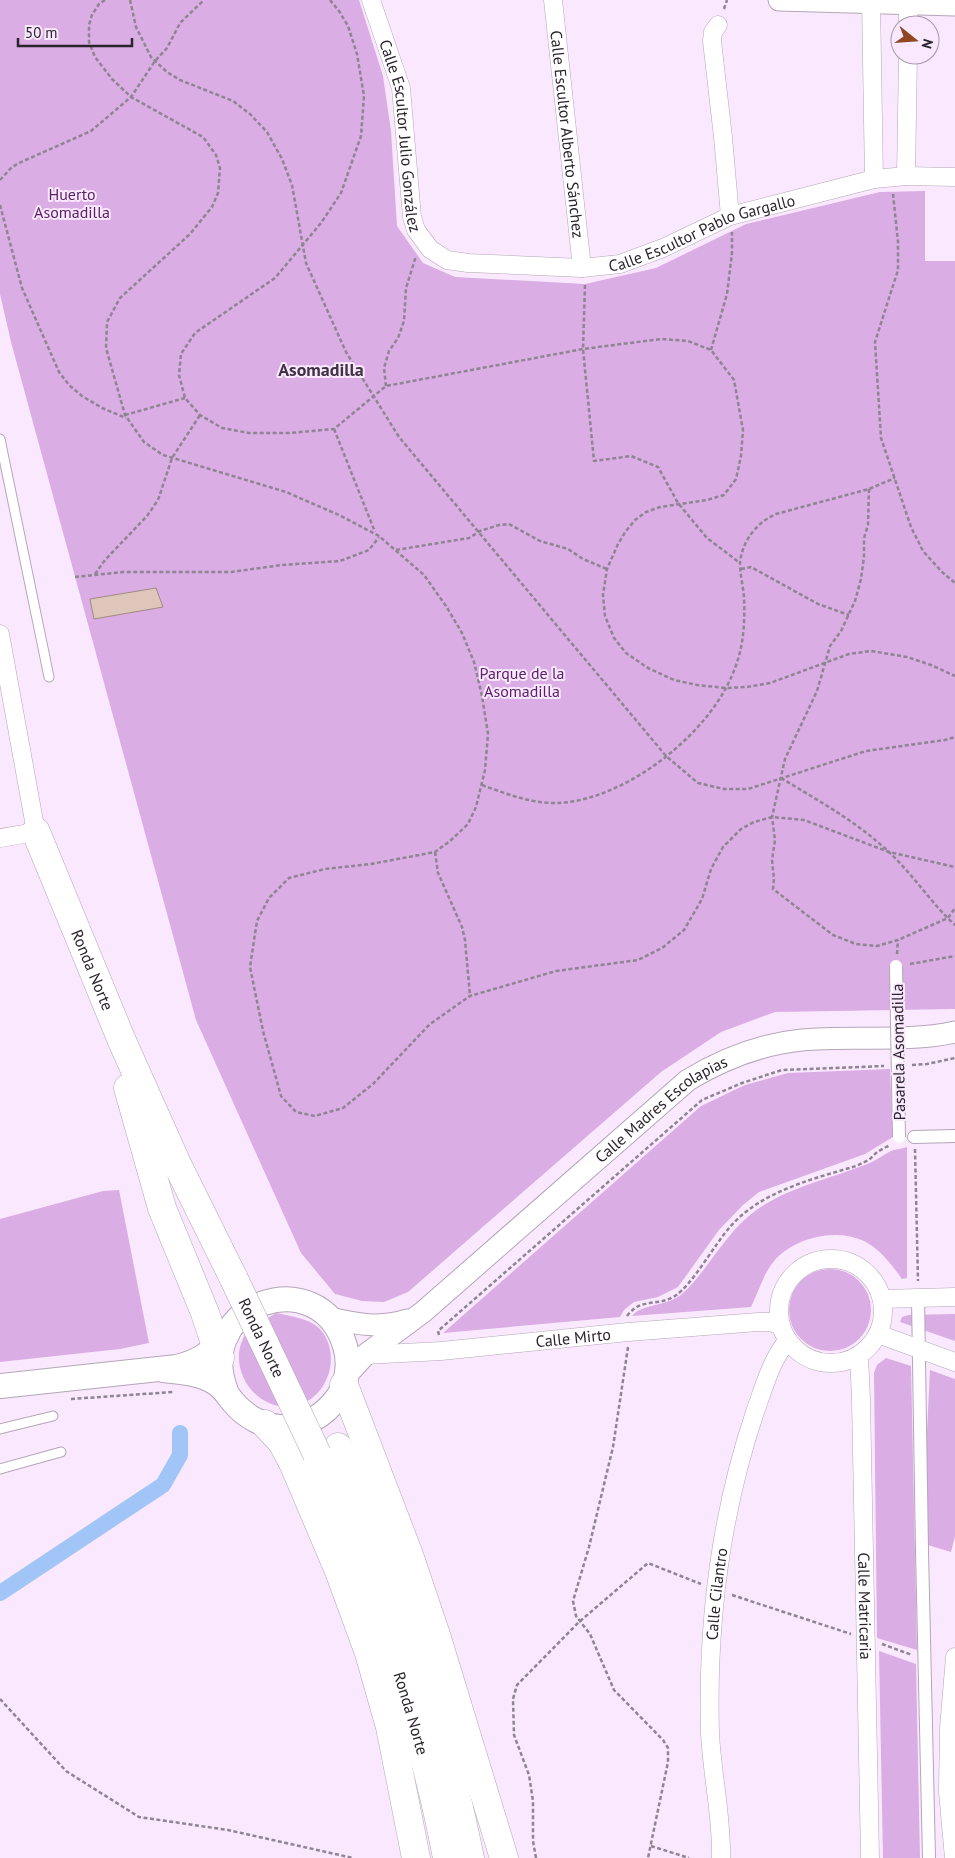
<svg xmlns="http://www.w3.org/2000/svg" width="955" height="1858" viewBox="0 0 955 1858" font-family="'PT Sans',sans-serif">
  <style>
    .green { fill: #daade5 }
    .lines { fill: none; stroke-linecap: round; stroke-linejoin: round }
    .canal { stroke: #a2c5f7; stroke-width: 16 }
    .building { fill: #dfc6ba; stroke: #a18a7f }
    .service-casing { stroke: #b5a5b8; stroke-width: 11 }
    .pedestrian-casing { stroke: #b5a5b8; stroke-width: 14 }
    .minor-casing { stroke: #b5a5b8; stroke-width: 19 }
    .tertiary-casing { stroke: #b5a5b8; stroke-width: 23 }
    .secondary-casing { stroke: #b5a5b8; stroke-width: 26 }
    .trunk-casing { stroke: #b5a5b8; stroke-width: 29 }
    .path { stroke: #8f8492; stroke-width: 2.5; stroke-dasharray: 4 2.5; stroke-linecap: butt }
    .service { stroke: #fff; stroke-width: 9 }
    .pedestrian { stroke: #fff; stroke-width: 12 }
    .minor { stroke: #fff; stroke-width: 18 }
    .tertiary { stroke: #fff; stroke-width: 21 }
    .secondary { stroke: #fff; stroke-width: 24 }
    .trunk { stroke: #fff; stroke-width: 28 }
    .pedestrian-bridge-casing { stroke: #b5a5b8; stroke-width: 14; stroke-linecap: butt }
    .trunk-bridge-casing { stroke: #b5a5b8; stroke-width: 29; stroke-linecap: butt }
    .pedestrian-bridge { stroke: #fff; stroke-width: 12 }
    .trunk-bridge { stroke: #fff; stroke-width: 28 }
    .labels { text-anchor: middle; stroke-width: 4; stroke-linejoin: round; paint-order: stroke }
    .street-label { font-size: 16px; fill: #2a242b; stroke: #fae9fe }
    .park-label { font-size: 16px; fill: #5c2069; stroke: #fae9fe }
    .neighbourhood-label { font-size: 18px; font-weight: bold; fill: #3f3242; stroke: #fae9fe }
  </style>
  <rect width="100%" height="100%" fill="#fae9fe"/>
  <g class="green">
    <path d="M 0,0 L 359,0 L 383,76 L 391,131 L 397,226 L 423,263 L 455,277 L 585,284 L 656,268 L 746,224 L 880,192 L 925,191 L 925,261 L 955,261 L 955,1009 L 775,1012 L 721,1032 L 661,1072 L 408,1292 L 384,1302 L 362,1301 L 335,1294 L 301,1253 L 196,1020 L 11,342 L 0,294 Z"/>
    <path d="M 890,1069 L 893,1137 L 865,1154 L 759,1192 L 743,1205 L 719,1230 L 678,1287 L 658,1297 L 634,1302 L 624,1310 L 620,1317 L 443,1333 L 701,1106 L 745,1085 L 788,1073 Z"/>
    <path d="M 907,1147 L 907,1278 L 902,1279 C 892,1265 880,1249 864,1241 C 835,1227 790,1238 771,1265 C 762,1278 758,1293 751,1307 L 632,1316 C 642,1303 668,1307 683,1293 C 708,1270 723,1237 750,1215 C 784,1187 832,1179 872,1162 C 878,1159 883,1155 889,1152 C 894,1149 901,1149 907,1147 Z"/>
    <path d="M 119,1190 L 149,1343 L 120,1349 L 0,1362 L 0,1219 L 103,1191 Z"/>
    <circle cx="830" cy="1310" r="41"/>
    <path d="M 276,1313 C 290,1316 308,1318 319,1328 C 341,1351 331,1393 301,1404 C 259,1419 222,1367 247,1332 C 251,1326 269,1318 276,1313 Z"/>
    <path d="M 955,1314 L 955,1341 L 900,1322 L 902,1317 L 908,1315 Z"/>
    <path d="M 886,1358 L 911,1366 L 917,1650 L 877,1638 L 874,1373 L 877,1365 Z"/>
    <path d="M 930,1370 L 955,1379 L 955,1536 L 951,1552 L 928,1545 L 925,1473 Z"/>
    <path d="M 879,1651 L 916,1664 L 920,1858 L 883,1858 Z"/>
  </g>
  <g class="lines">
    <path class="canal" d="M 0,1593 L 163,1485 L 180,1455 L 180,1433"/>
  </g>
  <path class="building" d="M 156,588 L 163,607 L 94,619 L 90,599 Z"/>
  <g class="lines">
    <g class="service-casing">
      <g id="service">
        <path d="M 0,439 L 49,677"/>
        <path d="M 0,1429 L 53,1416"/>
        <path d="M 0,1469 L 61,1452"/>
      </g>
    </g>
    <g class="pedestrian-casing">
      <g id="pedestrian">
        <path d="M 914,1137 L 955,1136"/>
        <path d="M 918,1298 L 922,1551 L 929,1858"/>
      </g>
    </g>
    <g class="minor-casing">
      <g id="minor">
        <path id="s1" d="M 371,0 L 401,88 L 412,217 L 416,230 L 430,249 L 447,260 L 468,263 L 582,268 L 620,264 L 663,248 L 730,216 L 874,179 L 906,176 L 955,177"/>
        <path id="s2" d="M 553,0 L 582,268"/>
        <path d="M 871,0 L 874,179"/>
        <path d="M 718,25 L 713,32 L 712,41 L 723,137 L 730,216"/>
        <path d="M 908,25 L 908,0"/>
        <path d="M 906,176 L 908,55"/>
        <path d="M 0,634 L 36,832 L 0,838"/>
        <circle cx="831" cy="1311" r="52"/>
        <path d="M 882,1299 L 955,1297"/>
        <path d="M 878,1334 L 955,1362"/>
        <path id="s3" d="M 365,1355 L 441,1351 L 628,1332 L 758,1322 L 769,1322 L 781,1325"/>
        <path id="s4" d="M 859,1355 L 861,1400 L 870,1858"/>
        <path id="s5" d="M 721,1858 C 722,1816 712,1775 710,1733 C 707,1624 720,1516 755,1412 C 764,1387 771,1360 788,1340"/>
        <path d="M 954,1858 L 948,1792 L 949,1728 L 955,1657"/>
      </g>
    </g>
    <g class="tertiary-casing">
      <g id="tertiary">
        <path d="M 779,0 L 955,5"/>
        <path d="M 330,1318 C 357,1324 379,1329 407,1320"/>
        <path id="s6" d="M 346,1376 L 365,1355 L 423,1312 L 688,1080 C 723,1059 761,1044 802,1040 C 853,1035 905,1043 955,1032"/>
      </g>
    </g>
    <g class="secondary-casing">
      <g id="secondary">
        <path d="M 163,1370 C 179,1372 199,1373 214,1382 C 224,1388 227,1395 234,1403 C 246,1417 263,1426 280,1427 C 304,1428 324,1416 338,1397 C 348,1382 350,1362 345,1346 C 320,1261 192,1302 226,1391"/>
        <path d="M 0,1386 L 177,1367 C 201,1361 210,1353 227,1335"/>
      </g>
    </g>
    <g class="trunk-casing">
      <g id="trunk">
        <path id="s7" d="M 36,832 L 122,1041 L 177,1164 L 234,1279"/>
        <path d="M 128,1088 L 162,1208 L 205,1313 L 220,1358"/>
        <path d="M 344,1385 L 409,1555 L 437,1638 L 504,1858"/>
        <path d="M 265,1424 L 282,1442 L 294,1465 L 339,1571 L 369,1653 L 390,1727 L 416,1858"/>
        <path d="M 338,1447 C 354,1484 371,1521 385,1559 C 423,1656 449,1757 470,1858"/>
        <path id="s8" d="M 317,1454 C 371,1585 421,1718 447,1858"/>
      </g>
    </g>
    <g class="path">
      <path d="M 105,0 L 99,4 L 92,15 L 89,25 L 89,42 L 95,57 L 112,79 L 131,97 L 203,137 L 216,155 L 220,168 L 218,193 L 212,207 L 190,234 L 120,298 L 107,322 L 106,348 L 125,415 L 144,442 L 163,455 L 286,492 L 339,515 L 379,536 L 424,575 L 446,606 L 462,633 L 474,662 L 482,696 L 488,734 L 485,770 L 476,807 L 468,824 L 450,841 L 435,852 L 371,864 L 325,869 L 289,878 L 269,898 L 257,921 L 250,967 L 263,1031 L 281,1096 L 296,1112 L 315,1116 L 343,1108 L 373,1084 L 430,1024 L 470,996 L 556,971 L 638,960 L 662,948 L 684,930 L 702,899 L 711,869 L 723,847 L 741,829 L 754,822 L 772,817 L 804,820 L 889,852 L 955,867"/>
      <path d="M 130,0 L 136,27 L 151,57 L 167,72 L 180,80 L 233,101 L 250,114 L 267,132 L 282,159 L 292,185 L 306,263 L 346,352 L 399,437 L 666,756 L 698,783 L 724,789 L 748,789 L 866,751 L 945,740 L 955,737"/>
      <path d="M 330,0 L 339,11 L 348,26 L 357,54 L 364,96 L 361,136 L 341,193 L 321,223 L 275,278 L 195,333 L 181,354 L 179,375 L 185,398 L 200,415 L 222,428 L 249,433 L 290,433 L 334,429 L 386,386 L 583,349 L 661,339 L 688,341 L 711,350 L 734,380 L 743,430 L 741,456 L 736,479 L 724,495 L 707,500 L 660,507 L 646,512 L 635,520 L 626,531 L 618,544 L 607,569 L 603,595 L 605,616 L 614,638 L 626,653 L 648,668 L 674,680 L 697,685 L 726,688 L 747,687 L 770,683 L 849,654 L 871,651 L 907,657 L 931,665 L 955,676"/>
      <path d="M 724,9 L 727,0"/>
      <path d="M 0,180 L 12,167 L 19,163 L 91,131 L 131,97 L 155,61 L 167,48 L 180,23 L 204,0"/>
      <path d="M 893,194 L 898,242 L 898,270 L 875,342 L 881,438 L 911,527 L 923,551 L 942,572 L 955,583"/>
      <path d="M 0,205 L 22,288 L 59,372 L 69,385 L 82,396 L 102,408 L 126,418"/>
      <path d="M 585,285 L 583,349 L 594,461 L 631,456 L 658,467 L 678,503 L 707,538 L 740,563"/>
      <path d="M 711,350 L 727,294 L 732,253 L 732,232"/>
      <path d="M 386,386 L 384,368 L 389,351 L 398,338 L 404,321 L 406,288 L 416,256"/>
      <path d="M 125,415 L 185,398"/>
      <path d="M 334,429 L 375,532"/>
      <path d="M 869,489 L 868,525 L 864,538 L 864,557 L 861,579 L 855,601 L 841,631 L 830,646 L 817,691 L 785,759 L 772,817 L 775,840 L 772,860 L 774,879 L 773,889 L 833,935 L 856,944 L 877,946 L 898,940 L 948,918 L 955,908"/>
      <path d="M 396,550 L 469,538 L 480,531 L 499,525 L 509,524 L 540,541 L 568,549 L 583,559 L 607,569"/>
      <path d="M 741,569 L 751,567 L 818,604 L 849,615"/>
      <path d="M 95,574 L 105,560 L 147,516 L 158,500 L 172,458 L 200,415"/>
      <path d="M 75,577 L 123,572 L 231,572 L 282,565 L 340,561 L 369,550 L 379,537"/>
      <path d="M 781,778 C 819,801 859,823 891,854 C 914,876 932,904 955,925"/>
      <path d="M 482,785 C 507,794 532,804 559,803 C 628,799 712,732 735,668 C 744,645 745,621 744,597 C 743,586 740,574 740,563 C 742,541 757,522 776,514 L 869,489 L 895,478"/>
      <path d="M 435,852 L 438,873 L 462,927 L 465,940 L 470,996"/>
      <path d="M 897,954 L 898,940"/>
      <path d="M 910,964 L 955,956"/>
      <path d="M 912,1065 L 927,1064 L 955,1058"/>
      <path d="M 915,1149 L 918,1281"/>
      <path d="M 627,1316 C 641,1297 658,1307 675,1296 C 693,1284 714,1245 730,1227 C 761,1191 813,1179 856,1166 L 869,1160 L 877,1152 L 890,1145"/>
      <path d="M 439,1335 L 438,1331 L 702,1100 L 742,1083 L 782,1070 L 884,1066"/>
      <path d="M 628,1347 L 613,1447 L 589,1547 L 573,1601 L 576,1616 L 590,1634 L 614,1690 L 663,1740 L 668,1748 L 668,1762 L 648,1858"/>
      <path d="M 71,1399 L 173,1392"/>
      <path d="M 732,1595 L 851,1634"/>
      <path d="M 882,1644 L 912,1655"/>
      <path d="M 0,1699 L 66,1771 L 139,1817 L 228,1830 L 353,1858"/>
      <path d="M 651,1846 L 689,1858"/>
      <path d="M 536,1858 L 533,1841 L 533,1801 L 529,1775 L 514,1735 L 513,1699 L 517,1685 L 579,1622 L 648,1563 L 701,1584"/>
    </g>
    <use href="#service" class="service"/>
    <use href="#pedestrian" class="pedestrian"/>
    <use href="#minor" class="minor"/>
    <use href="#tertiary" class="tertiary"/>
    <use href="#secondary" class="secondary"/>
    <use href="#trunk" class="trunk"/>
    <g class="pedestrian-bridge-casing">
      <path id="pedestrian-bridge" d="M 896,966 L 899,1137"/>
    </g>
    <g class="trunk-bridge-casing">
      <g id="trunk-bridge">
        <path id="s9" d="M 234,1279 L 317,1454"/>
      </g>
    </g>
    <use href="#pedestrian-bridge" class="pedestrian-bridge"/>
    <use href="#trunk-bridge" class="trunk-bridge"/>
  </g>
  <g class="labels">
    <g class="street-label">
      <text dy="6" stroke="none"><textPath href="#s2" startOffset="135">Calle Escultor Alberto Sánchez</textPath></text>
      <text dy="6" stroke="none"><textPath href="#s1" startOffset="140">Calle Escultor Julio González</textPath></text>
      <text dy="6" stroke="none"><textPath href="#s1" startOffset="541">Calle Escultor Pablo Gargallo</textPath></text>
      <text dy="6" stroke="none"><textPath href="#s7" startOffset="149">Ronda Norte</textPath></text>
      <text transform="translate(898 1052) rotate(-91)" y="6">Pasarela Asomadilla</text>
      <text dy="6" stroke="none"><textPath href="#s6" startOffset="414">Calle Madres Escolapias</textPath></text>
      <text dy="6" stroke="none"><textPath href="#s9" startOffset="65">Ronda Norte</textPath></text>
      <text dy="6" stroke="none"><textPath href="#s3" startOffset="209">Calle Mirto</textPath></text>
      <text dy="6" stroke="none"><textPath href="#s5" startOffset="265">Calle Cilantro</textPath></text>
      <text dy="6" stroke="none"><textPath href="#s4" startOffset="251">Calle Matricaria</textPath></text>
      <text dy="6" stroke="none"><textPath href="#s8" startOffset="276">Ronda Norte</textPath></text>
    </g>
    <g class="park-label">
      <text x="72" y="200">Huerto<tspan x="72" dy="18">Asomadilla</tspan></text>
      <text x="522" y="679">Parque de la<tspan x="522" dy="18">Asomadilla</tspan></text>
    </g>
    <g class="neighbourhood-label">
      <text x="321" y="376">Asomadilla</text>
    </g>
  </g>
  <g transform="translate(915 40) rotate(107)"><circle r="24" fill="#fae9fe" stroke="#a79aaa"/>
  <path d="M0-4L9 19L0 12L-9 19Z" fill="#8e4623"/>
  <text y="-8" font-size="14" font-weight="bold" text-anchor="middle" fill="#2a242b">N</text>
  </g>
  <path d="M18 38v8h114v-8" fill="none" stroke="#2a242b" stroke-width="2.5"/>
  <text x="25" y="38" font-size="15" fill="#2a242b" stroke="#fae9fe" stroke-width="4" paint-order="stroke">50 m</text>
</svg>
